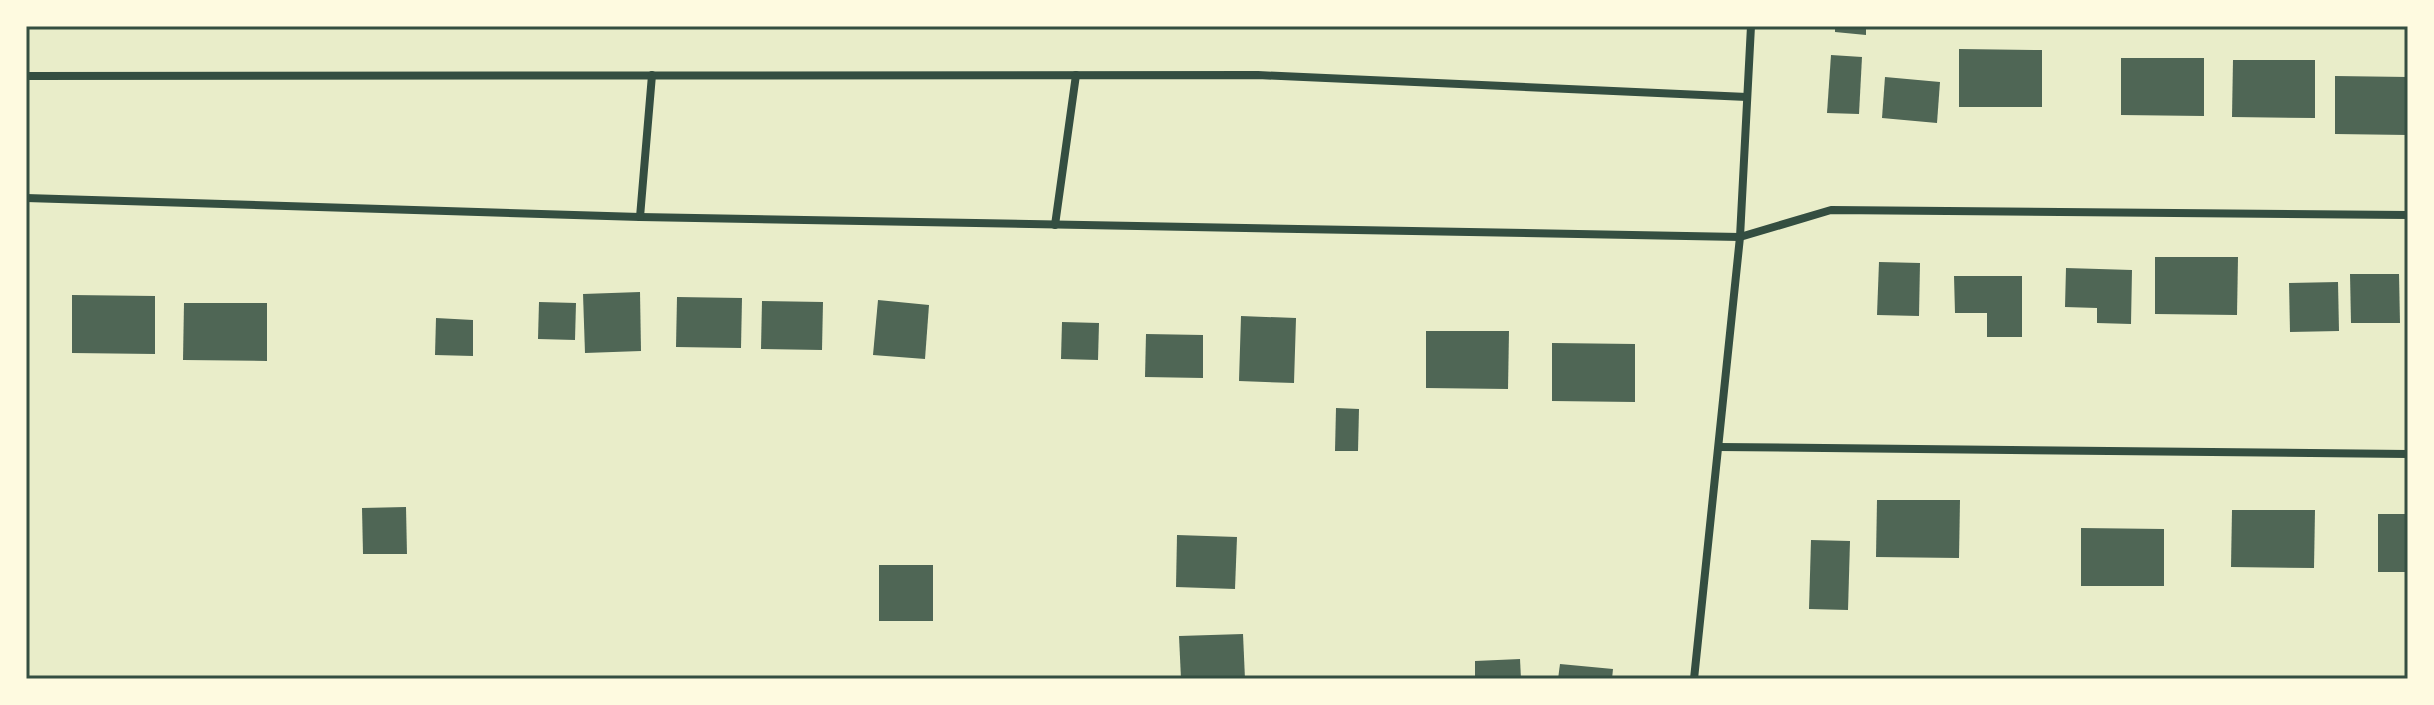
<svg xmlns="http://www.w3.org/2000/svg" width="2434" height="705" viewBox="0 0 2434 705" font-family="'Work Sans',sans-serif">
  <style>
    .building { fill: #4f6655 }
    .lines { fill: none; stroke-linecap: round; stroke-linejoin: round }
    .minor { stroke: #344e41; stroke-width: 8 }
    .neatline { fill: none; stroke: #344e41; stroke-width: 3 }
  </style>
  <rect width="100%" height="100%" fill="#e9edc9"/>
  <g class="building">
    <path d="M 1835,26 L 1866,26 L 1866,35 L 1835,32 Z"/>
    <path d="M 1959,49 L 2042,50 L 2042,107 L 1959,107 Z"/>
    <path d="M 1831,55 L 1862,57 L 1859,114 L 1827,113 Z"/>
    <path d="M 2121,58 L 2204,58 L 2204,116 L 2121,115 Z"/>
    <path d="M 2233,60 L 2315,60 L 2315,118 L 2232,117 Z"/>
    <path d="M 2335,76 L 2408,77 L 2408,135 L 2335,134 Z"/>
    <path d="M 1885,77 L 1940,82 L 1937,123 L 1882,118 Z"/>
    <path d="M 2155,257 L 2238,257 L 2237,315 L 2155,314 Z"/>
    <path d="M 1879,262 L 1920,263 L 1919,316 L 1877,315 Z"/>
    <path d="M 2066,268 L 2132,270 L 2131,324 L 2097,323 L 2097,308 L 2065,307 Z"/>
    <path d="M 2350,274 L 2399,274 L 2400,323 L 2351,323 Z"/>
    <path d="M 1954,276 L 2022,276 L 2022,337 L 1987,337 L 1987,313 L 1955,313 Z"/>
    <path d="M 2338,282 L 2339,331 L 2290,332 L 2289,283 Z"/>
    <path d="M 640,292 L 641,351 L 585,353 L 583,294 Z"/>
    <path d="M 72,295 L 155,296 L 155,354 L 72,353 Z"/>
    <path d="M 677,297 L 742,298 L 741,348 L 676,347 Z"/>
    <path d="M 878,300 L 929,305 L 925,359 L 873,355 Z"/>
    <path d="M 762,301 L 823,302 L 822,350 L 761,349 Z"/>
    <path d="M 539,302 L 576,303 L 575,340 L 538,339 Z"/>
    <path d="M 184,303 L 267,303 L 267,361 L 183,360 Z"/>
    <path d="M 1241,316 L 1296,318 L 1294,383 L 1239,381 Z"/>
    <path d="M 436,318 L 473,320 L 473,356 L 435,355 Z"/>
    <path d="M 1062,322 L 1099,323 L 1098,360 L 1061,359 Z"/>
    <path d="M 1426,331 L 1509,331 L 1508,389 L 1426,388 Z"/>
    <path d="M 1146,334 L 1203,335 L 1203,378 L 1145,377 Z"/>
    <path d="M 1552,343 L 1635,344 L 1635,402 L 1552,401 Z"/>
    <path d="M 1336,408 L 1359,409 L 1358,451 L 1335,451 Z"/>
    <path d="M 1877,500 L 1960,500 L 1959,558 L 1876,557 Z"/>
    <path d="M 406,507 L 407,554 L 363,554 L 362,508 Z"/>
    <path d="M 2232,510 L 2315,510 L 2314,568 L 2231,567 Z"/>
    <rect x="2378" y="514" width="30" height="58"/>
    <path d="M 2081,528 L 2164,529 L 2164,586 L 2081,586 Z"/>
    <path d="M 1177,535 L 1237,537 L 1235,589 L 1176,587 Z"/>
    <path d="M 1811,540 L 1850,541 L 1848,610 L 1809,609 Z"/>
    <rect x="879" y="565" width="54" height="56"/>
    <path d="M 1243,634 L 1245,679 L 1181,679 L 1179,636 Z"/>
    <path d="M 1520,659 L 1521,679 L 1475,679 L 1475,661 Z"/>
    <path d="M 1560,664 L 1613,669 L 1612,679 L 1558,679 Z"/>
  </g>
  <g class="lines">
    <g class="minor">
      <path d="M 26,76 L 1258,75 L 1747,97"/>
      <path d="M 26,198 L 640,217 L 1740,237 L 1831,210 L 2408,215"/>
      <path d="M 640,217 L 652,75"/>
      <path d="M 1055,225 L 1076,75"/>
      <path d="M 1719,447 L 2408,454"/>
      <path d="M 1694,679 L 1740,237 L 1751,26"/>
    </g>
  </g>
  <rect width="2434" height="705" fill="none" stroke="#fefae0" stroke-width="56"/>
  <rect x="28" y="28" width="2378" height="649" class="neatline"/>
</svg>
